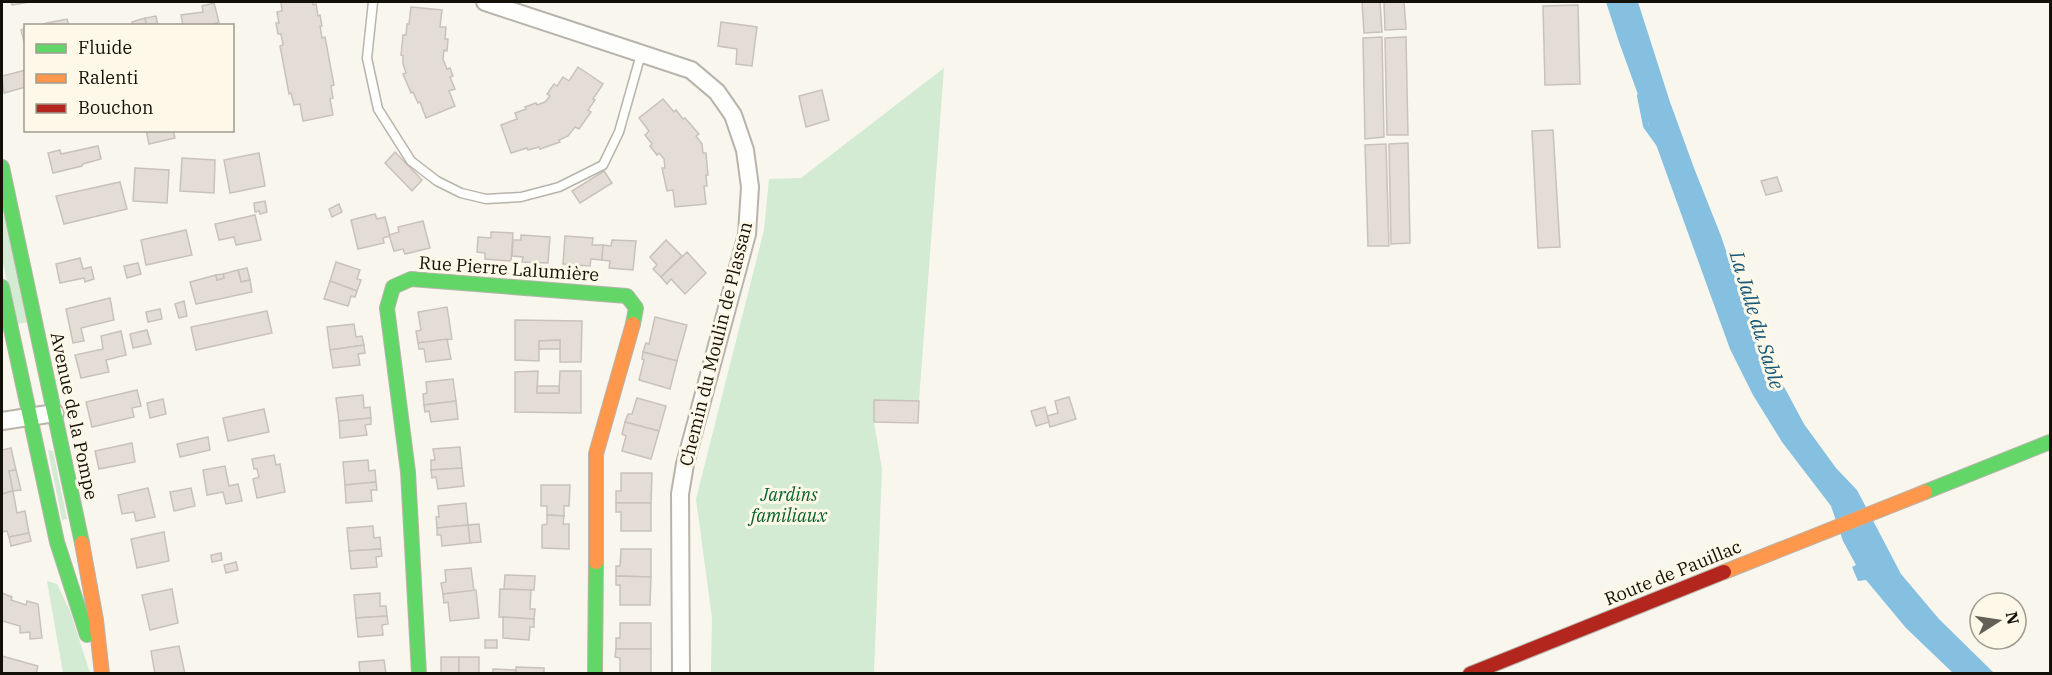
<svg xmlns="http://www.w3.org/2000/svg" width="2052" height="675" viewBox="0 0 2052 675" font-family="'IBM Plex Serif',serif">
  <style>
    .green { fill: #d3ead3 }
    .water { fill: #85c0e1 }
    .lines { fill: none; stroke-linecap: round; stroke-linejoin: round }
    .stream { stroke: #85c0e1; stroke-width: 6 }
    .building { fill: #e3ddd6; stroke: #c8c2bb; stroke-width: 1.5 }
    .lane-casing { stroke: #b8b4ac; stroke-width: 11 }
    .street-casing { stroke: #b8b4ac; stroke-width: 20 }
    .fast-casing { stroke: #b8b4ac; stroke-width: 16 }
    .slow-casing { stroke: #b8b4ac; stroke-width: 16 }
    .jam-casing { stroke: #b8b4ac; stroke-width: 16 }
    .lane { stroke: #fefefc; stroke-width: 8 }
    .street { stroke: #fefefc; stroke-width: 16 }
    .fast { stroke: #63d668; stroke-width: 14 }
    .slow { stroke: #ff974d; stroke-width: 14 }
    .jam { stroke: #b3261e; stroke-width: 14 }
    .labels { text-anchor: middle; stroke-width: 6; stroke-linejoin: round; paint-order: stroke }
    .street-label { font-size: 18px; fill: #131007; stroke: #fef8e9 }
    .park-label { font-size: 18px; font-style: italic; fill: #09612e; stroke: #fef8e9 }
    .water-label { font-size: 20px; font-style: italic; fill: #16587a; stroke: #fef8e9 }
  </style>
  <rect width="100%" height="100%" fill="#f9f6ee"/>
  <g class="green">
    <path d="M 944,68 L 919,401 L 874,400 L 874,422 L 882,469 L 874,673 L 711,673 L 712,618 L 696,499 L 764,230 L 769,179 L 801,178 Z"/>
    <path d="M 2,192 L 29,322 L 16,324 L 2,258 Z"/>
    <path d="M 48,450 L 53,451 L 67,519 L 62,520 Z"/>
    <path d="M 47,581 L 57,584 L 70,611 L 90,673 L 63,673 Z"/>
  </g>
  <path class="water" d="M 1606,2 L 1638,2 L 1670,102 L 1694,168 L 1721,236 L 1745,307 L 1766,353 L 1804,424 L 1836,468 L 1857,490 L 1901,574 L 1939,619 L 1994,673 L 1953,673 L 1906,628 L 1866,580 L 1858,581 L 1852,567 L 1856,565 L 1843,541 L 1831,506 L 1782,442 L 1753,395 L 1730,349 L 1619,42 Z"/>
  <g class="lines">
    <path class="stream" d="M 1640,96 L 1646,126 L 1659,144"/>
  </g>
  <g class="building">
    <path d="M 11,2 L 30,2 L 12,5 Z"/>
    <path d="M 281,2 L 312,2 L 313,5 L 316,4 L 318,16 L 320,15 L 322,26 L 320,26 L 322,38 L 325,37 L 334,85 L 331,86 L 333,98 L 330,99 L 333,115 L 303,121 L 300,104 L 294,105 L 291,93 L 289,94 L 280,46 L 283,45 L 281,34 L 278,34 L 276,23 L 279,23 L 277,12 L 282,11 Z"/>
    <path d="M 1362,2 L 1380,2 L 1382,32 L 1364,33 Z"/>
    <path d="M 1384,2 L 1404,2 L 1406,29 L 1385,30 Z"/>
    <path d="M 214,3 L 219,22 L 209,26 L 183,26 L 181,15 L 203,12 L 202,6 Z"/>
    <path d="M 1578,5 L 1580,84 L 1545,85 L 1543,6 Z"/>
    <path d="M 411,7 L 442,10 L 440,27 L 446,27 L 445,39 L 448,39 L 447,51 L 444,50 L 443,59 L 447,69 L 450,68 L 453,76 L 450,77 L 455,89 L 449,91 L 455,106 L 426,118 L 420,102 L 418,103 L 413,92 L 411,93 L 403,74 L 406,73 L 403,64 L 403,56 L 401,55 L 403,35 L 406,35 L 407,24 L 409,24 Z"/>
    <path d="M 156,16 L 158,26 L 140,26 L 146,24 L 145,18 Z"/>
    <path d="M 145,18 L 146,24 L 133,26 L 132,22 Z"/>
    <path d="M 67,19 L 69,26 L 38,26 L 47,23 Z"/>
    <path d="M 721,22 L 757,27 L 752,66 L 736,64 L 737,49 L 718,46 Z"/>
    <path d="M 26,28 L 26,49 L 21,30 Z"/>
    <path d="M 1382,37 L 1384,137 L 1365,139 L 1363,38 Z"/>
    <path d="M 1406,37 L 1408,135 L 1387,135 L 1385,38 Z"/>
    <path d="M 578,67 L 603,84 L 593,99 L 595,100 L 588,110 L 591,112 L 579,129 L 575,127 L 568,136 L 559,140 L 560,142 L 540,149 L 539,147 L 528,150 L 527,148 L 511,153 L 501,125 L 517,119 L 515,113 L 526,109 L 525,107 L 536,103 L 537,105 L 545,102 L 550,96 L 547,94 L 554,84 L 557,86 L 563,77 L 569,81 Z"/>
    <path d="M 26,70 L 26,87 L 4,93 L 2,76 Z"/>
    <path d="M 822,90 L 829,120 L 806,127 L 799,96 Z"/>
    <path d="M 663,99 L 674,112 L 676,110 L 683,119 L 685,118 L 699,134 L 696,136 L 702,144 L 703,153 L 706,153 L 708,175 L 706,175 L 707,186 L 704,186 L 706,204 L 675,207 L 673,190 L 667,191 L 662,168 L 665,168 L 664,159 L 659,153 L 657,155 L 650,146 L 652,144 L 645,135 L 649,131 L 639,118 Z"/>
    <path d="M 146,130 L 173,130 L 175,138 L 149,144 Z"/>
    <path d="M 1553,130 L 1560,247 L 1538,248 L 1532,131 Z"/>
    <path d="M 1408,143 L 1410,243 L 1391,244 L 1389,144 Z"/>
    <path d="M 1386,144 L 1389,246 L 1368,246 L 1365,145 Z"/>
    <path d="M 98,146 L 101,159 L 83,164 L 82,166 L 53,173 L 48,153 L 60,150 L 61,154 Z"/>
    <path d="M 395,152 L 422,180 L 412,191 L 385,163 Z"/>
    <path d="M 259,153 L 265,186 L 230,193 L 224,160 Z"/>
    <path d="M 182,158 L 215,160 L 214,193 L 180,191 Z"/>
    <path d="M 135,168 L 169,170 L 167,203 L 133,201 Z"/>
    <path d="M 604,171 L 612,183 L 580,203 L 572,191 Z"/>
    <path d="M 1777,177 L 1782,191 L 1766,195 L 1761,181 Z"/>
    <path d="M 120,182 L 127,209 L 64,224 L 56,196 Z"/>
    <path d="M 265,201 L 267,212 L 260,214 L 259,211 L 255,212 L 254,203 Z"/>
    <path d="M 339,204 L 342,212 L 332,217 L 329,209 Z"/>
    <path d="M 375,214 L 377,219 L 385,217 L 390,236 L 383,238 L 384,243 L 358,249 L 351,220 Z"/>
    <path d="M 255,215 L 261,240 L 236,245 L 234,237 L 219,240 L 215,224 Z"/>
    <path d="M 423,221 L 430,248 L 405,254 L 403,249 L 394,251 L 389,235 L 399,232 L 398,227 Z"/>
    <path d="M 186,230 L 192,255 L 146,265 L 141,240 Z"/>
    <path d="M 491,232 L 513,233 L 511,261 L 485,259 L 485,253 L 477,252 L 478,237 L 491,238 Z"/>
    <path d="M 521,235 L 550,237 L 548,263 L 522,262 L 523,257 L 512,256 L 513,240 L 521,240 Z"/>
    <path d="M 565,236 L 593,238 L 592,245 L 603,245 L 602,260 L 591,259 L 590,266 L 563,264 Z"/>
    <path d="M 612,240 L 636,241 L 633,270 L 609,268 L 610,261 L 602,260 L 603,245 L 611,246 Z"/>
    <path d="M 666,240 L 682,256 L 661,277 L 653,269 L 657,265 L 650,257 Z"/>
    <path d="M 687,252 L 706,273 L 685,294 L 671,279 L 667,284 L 661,277 Z"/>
    <path d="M 80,258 L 83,269 L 91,267 L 94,279 L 85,282 L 84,278 L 60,283 L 56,264 Z"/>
    <path d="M 336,262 L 360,270 L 357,279 L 361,280 L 357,291 L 330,281 Z"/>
    <path d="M 138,263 L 141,274 L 127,278 L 124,266 Z"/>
    <path d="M 247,268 L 250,280 L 241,282 L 238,270 Z"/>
    <path d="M 238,270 L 241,282 L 250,280 L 252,292 L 196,304 L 190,282 L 216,275 L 217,280 L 224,278 L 223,274 Z"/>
    <path d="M 223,274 L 224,278 L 217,280 L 216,275 Z"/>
    <path d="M 330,281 L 357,291 L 355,297 L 351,296 L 348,306 L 324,299 Z"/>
    <path d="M 110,298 L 114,320 L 81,328 L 84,341 L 73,343 L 66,309 Z"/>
    <path d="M 184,301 L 187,316 L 179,318 L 175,304 Z"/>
    <path d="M 447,307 L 452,339 L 418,343 L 416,331 L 421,330 L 418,312 Z"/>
    <path d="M 160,309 L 162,319 L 148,322 L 146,312 Z"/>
    <path d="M 267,311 L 272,333 L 196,350 L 191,327 Z"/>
    <path d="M 655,317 L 687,325 L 677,361 L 643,352 L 646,343 L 649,344 Z"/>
    <path d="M 515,320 L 582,321 L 581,362 L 560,362 L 560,340 L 539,341 L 539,361 L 515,360 Z"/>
    <path d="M 354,324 L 356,337 L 362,336 L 364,345 L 330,350 L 327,327 Z"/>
    <path d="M 147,330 L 151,344 L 133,348 L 130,334 Z"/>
    <path d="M 121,331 L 126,355 L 106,360 L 109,372 L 81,378 L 75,355 L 103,349 L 101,336 Z"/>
    <path d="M 447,339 L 451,359 L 426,362 L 424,349 L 419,349 L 418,343 Z"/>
    <path d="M 560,340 L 560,349 L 539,349 L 539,341 Z"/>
    <path d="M 364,345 L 365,353 L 358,354 L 360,365 L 333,368 L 330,350 Z"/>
    <path d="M 643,352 L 677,361 L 670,389 L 639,380 L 644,360 L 642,359 Z"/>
    <path d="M 538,371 L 537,393 L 559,393 L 560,371 L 581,371 L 581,413 L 515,412 L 515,372 Z"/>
    <path d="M 453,379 L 456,401 L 424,405 L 423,394 L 427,393 L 426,382 Z"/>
    <rect x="537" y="386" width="22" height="7"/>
    <path d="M 137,390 L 141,406 L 132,408 L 134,417 L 92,427 L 86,402 Z"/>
    <path d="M 363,395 L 364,408 L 370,407 L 371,418 L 339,421 L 336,398 Z"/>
    <path d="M 1069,397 L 1076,419 L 1050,427 L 1047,416 L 1058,413 L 1055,401 Z"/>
    <path d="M 637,398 L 666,406 L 659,431 L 625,422 L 628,414 L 632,414 Z"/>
    <path d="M 163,399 L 166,414 L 150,418 L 147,403 Z"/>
    <path d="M 874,400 L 919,401 L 918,423 L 874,422 Z"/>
    <path d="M 456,401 L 458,419 L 431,422 L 429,411 L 425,412 L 424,405 Z"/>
    <path d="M 1045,407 L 1049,422 L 1036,426 L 1031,411 Z"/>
    <path d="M 264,409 L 269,432 L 228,441 L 223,418 Z"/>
    <path d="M 371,418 L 371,424 L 365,425 L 367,435 L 340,438 L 339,421 Z"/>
    <path d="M 625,422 L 659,431 L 651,459 L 622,451 L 626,436 L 622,434 Z"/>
    <path d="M 208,437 L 210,450 L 180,457 L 177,444 Z"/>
    <path d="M 132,443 L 135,462 L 99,469 L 95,451 Z"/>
    <path d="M 460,447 L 462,468 L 431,470 L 431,460 L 435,460 L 433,449 Z"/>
    <path d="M 11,448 L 16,470 L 9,471 L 13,491 L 2,494 L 2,450 Z"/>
    <path d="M 274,455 L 276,465 L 280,464 L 285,492 L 257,498 L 253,479 L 259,477 L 257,469 L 254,469 L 252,459 Z"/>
    <path d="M 368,460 L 369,471 L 375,470 L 376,482 L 345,485 L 343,462 Z"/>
    <path d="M 225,466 L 229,486 L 238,484 L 242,501 L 226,504 L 223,492 L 207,495 L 203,470 Z"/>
    <path d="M 462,468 L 464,486 L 438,489 L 436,477 L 432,478 L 431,470 Z"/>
    <path d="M 16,470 L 21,490 L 13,491 L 9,471 Z"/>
    <path d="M 621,473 L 652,473 L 651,503 L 616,503 L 616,491 L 621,491 Z"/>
    <path d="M 376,482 L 377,490 L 371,490 L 372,501 L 346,503 L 345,485 Z"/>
    <path d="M 541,485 L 570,485 L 569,506 L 564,506 L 564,516 L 547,515 L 547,506 L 541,506 Z"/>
    <path d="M 148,488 L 155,517 L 136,521 L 134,512 L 122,514 L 118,495 Z"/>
    <path d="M 191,488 L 195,506 L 174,511 L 170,492 Z"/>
    <path d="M 13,491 L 17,513 L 25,511 L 29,533 L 9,537 L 7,531 L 2,532 L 2,494 Z"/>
    <path d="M 466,503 L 468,525 L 437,528 L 436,517 L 439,517 L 438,506 Z"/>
    <path d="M 616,503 L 651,503 L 651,531 L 621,531 L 621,512 L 616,512 Z"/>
    <path d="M 547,515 L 564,516 L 563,524 L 569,524 L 569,549 L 542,548 L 542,525 L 547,524 Z"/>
    <path d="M 479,524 L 481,542 L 470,543 L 468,525 Z"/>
    <path d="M 468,525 L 470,543 L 442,546 L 441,535 L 437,535 L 437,528 Z"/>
    <path d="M 373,526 L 374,538 L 380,537 L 381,549 L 349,551 L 347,528 Z"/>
    <path d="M 164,532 L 169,561 L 137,568 L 131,539 Z"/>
    <path d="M 29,533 L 31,541 L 11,546 L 9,537 Z"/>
    <path d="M 381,549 L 382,556 L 376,557 L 377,567 L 351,569 L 349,551 Z"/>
    <path d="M 621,549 L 651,549 L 651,577 L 616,576 L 616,566 L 620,566 Z"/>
    <path d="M 221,553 L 222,560 L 212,562 L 211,555 Z"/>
    <path d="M 236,562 L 238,570 L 226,573 L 224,565 Z"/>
    <path d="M 471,568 L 474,591 L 443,594 L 441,583 L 446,582 L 445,570 Z"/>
    <path d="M 505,575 L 535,576 L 534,590 L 504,589 Z"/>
    <path d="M 616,576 L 651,577 L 650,605 L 620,605 L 620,585 L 616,585 Z"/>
    <path d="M 172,589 L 178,623 L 150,630 L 142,595 Z"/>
    <path d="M 500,589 L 531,590 L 530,609 L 535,609 L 534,619 L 499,617 Z"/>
    <path d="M 476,590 L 479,618 L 450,621 L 448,602 L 444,603 L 443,594 Z"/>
    <path d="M 2,593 L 12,597 L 11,600 L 26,605 L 27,601 L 38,604 L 42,638 L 30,639 L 30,632 L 20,633 L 20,626 L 2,621 Z"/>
    <path d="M 380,593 L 380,606 L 386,606 L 387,616 L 356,618 L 354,595 Z"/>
    <path d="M 387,616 L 388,624 L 382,625 L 383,635 L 358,637 L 356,618 Z"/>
    <path d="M 503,617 L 534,619 L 534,627 L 530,627 L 529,640 L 503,638 Z"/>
    <path d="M 620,623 L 651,623 L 651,649 L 616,649 L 616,638 L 620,638 Z"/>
    <rect x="485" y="640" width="12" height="8"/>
    <path d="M 179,646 L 185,674 L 155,674 L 151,651 Z"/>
    <path d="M 616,649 L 651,649 L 651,674 L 620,674 L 620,658 L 615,657 Z"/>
    <path d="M 2,656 L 38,666 L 36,674 L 2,674 Z"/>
    <rect x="441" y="657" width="18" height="17"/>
    <rect x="459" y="657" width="20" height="17"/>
    <path d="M 384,660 L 386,673 L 392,674 L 360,674 L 359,662 Z"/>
    <path d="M 516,667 L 544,668 L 544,674 L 516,674 Z"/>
    <path d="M 493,669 L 516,670 L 516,674 L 493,674 Z"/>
  </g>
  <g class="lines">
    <g class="lane-casing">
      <path id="lane" d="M 373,2 L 367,58 L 378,109 L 411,161 L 437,181 L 461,193 L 486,199 L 521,197 L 559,187 L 603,165 L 619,132 L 641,54"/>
    </g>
    <g class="street-casing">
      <g id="street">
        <path d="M 485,2 L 691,70 L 717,92 L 733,115 L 745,150 L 750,187 L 747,234 L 685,464 L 680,494 L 681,674"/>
        <path d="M 2,421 L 55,413"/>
      </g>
    </g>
    <g class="fast-casing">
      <g id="fast">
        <path d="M 2,167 L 82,543"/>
        <path d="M 2,287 L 57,542 L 87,635"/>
        <path d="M 1925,492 L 2050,442"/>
        <path d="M 419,674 L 408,472 L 387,308 L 393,287 L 411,279 L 627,296 L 636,308 L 633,324"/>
        <path d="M 595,674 L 596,562"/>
      </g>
    </g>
    <g class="slow-casing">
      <g id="slow">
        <path d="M 82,543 L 96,620 L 102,674"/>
        <path d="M 596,562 L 596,454 L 633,324"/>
        <path d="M 1724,572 L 1925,492"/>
      </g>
    </g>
    <g class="jam-casing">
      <path id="jam" d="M 1470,674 L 1724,572"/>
    </g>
    <use href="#lane" class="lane"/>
    <use href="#street" class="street"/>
    <use href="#fast" class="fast"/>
    <use href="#slow" class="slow"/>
    <use href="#jam" class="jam"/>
  </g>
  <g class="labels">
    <g class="street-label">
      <text transform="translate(509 269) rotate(4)" y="6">Rue Pierre Lalumière</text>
      <text transform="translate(716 344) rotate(-76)" y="6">Chemin du Moulin de Plassan</text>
      <text transform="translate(74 416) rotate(78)" y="6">Avenue de la Pompe</text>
      <text transform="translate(1673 573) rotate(-22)" y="6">Route de Pauillac</text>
    </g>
    <g class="park-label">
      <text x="789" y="501">Jardins<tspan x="789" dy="21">familiaux</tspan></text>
    </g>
    <g class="water-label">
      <text transform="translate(1757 320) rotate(73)" y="7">La Jalle du Sable</text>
    </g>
  </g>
  <rect width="2052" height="675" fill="none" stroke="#131007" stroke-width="6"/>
  <rect x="24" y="24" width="210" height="108" fill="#fef8e9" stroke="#a09b8f" stroke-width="1.5"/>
  <rect x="36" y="44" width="30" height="9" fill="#63d668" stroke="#a09b8f" stroke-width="1.5"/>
  <text x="78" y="54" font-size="18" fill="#131007">Fluide</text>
  <rect x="36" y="74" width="30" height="9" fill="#ff974d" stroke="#a09b8f" stroke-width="1.5"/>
  <text x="78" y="84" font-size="18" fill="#131007">Ralenti</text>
  <rect x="36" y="104" width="30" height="9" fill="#b3261e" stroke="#a09b8f" stroke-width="1.5"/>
  <text x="78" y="114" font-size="18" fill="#131007">Bouchon</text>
  <g transform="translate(1998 621) rotate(78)"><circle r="28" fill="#fef8e9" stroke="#a09b8f" stroke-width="1.5"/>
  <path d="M0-4.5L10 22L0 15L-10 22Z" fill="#646058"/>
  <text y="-9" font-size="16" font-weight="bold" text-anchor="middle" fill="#131007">N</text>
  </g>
</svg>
